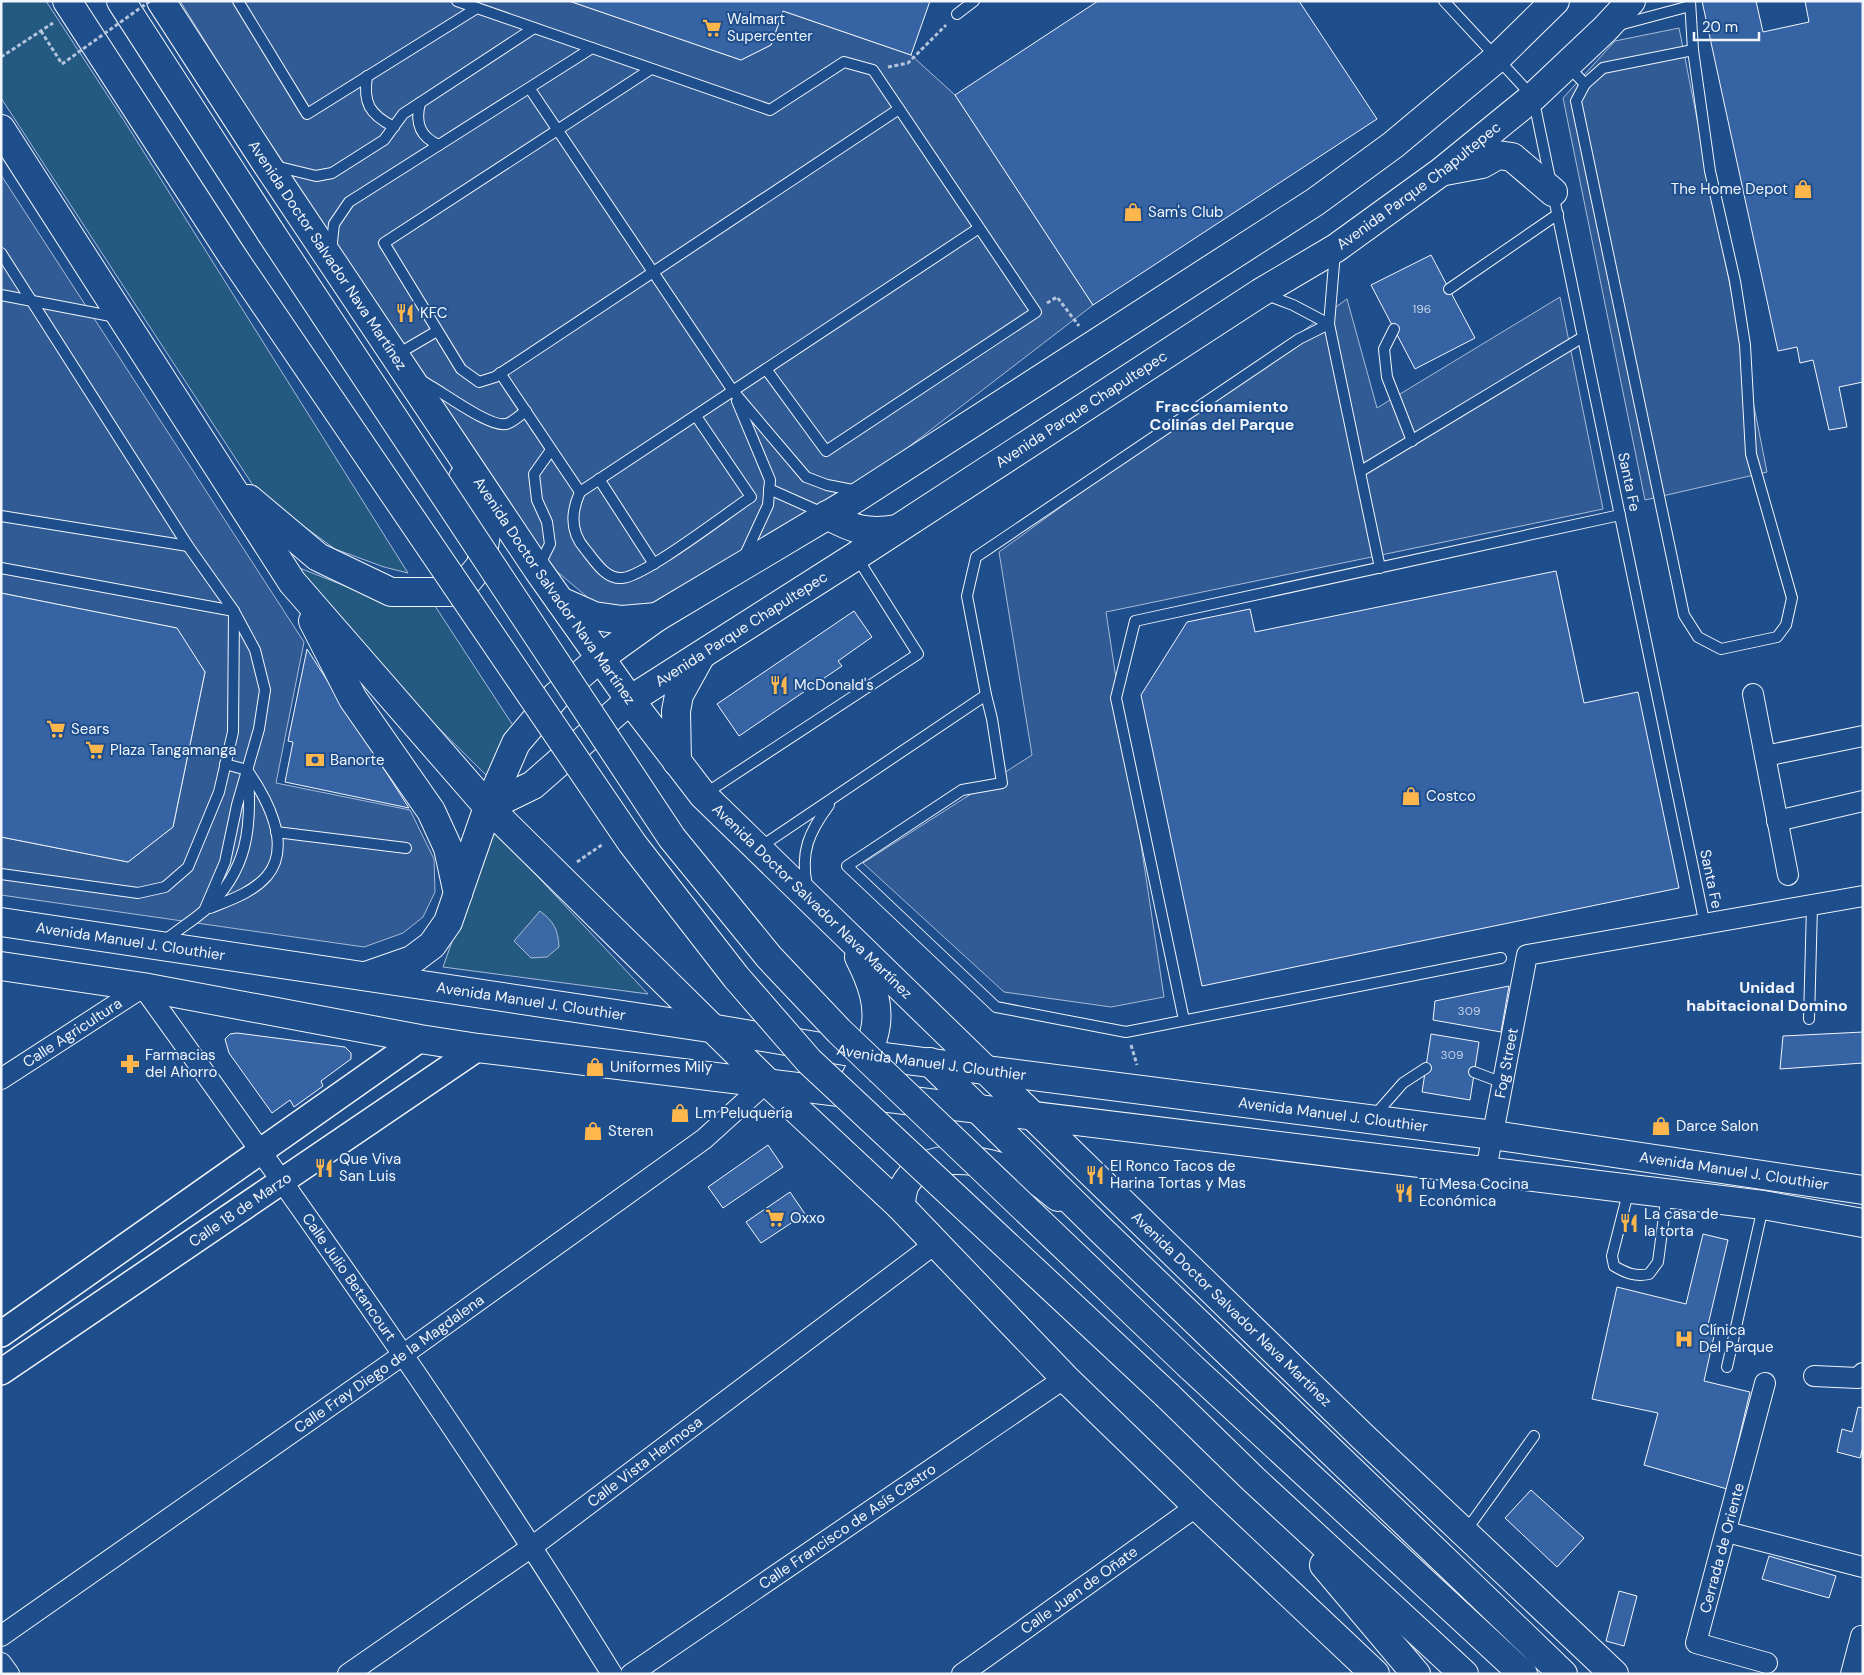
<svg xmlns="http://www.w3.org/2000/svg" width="1864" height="1675" viewBox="0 0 1864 1675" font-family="'DM Sans',sans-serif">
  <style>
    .green { fill: #245a82; stroke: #a8bbd7 }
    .parking { fill: #305b95; stroke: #a8bbd7 }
    .water { fill: #3b69a3; stroke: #a8bbd7 }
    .building { fill: #3563a3; stroke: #f2f6ff }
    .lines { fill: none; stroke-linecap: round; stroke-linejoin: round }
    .service-casing { stroke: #f2f6ff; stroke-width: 12 }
    .minor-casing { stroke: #f2f6ff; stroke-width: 22 }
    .tertiary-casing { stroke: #f2f6ff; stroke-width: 28 }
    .secondary-casing { stroke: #f2f6ff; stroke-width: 30 }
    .motorway-casing { stroke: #f2f6ff; stroke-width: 30 }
    .path { stroke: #b3c4dc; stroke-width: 3; stroke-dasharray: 4 2.5; stroke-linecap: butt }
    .service { stroke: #1f4e8c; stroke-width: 10 }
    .minor { stroke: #1f4e8c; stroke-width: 20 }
    .tertiary { stroke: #1f4e8c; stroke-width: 25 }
    .secondary { stroke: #1f4e8c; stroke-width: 28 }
    .motorway { stroke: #1f4e8c; stroke-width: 28 }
    .motorway-bridge-casing { stroke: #f2f6ff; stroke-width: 30; stroke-linecap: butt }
    .path-bridge { stroke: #b3c4dc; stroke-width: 3; stroke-dasharray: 4 2.5; stroke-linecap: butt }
    .motorway-bridge { stroke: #1f4e8c; stroke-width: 28 }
    .labels { text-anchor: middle; stroke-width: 4; stroke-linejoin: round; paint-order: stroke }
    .number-label { font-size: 12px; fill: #c3d1e8 }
    .poi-label { font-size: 15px; fill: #f2f6ff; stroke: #1f4e8c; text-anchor: start }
    .street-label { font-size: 15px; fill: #f2f6ff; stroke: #1f4e8c }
    .neighbourhood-label { font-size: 16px; font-weight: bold; fill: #f2f6ff; stroke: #1f4e8c }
  </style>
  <rect width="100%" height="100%" fill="#1f4e8c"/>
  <g class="green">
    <path d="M 1,1 L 46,1 L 123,119 L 408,573 L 384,567 L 335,549 L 258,493 L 1,98 Z"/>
    <path d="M 297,567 L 378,599 L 435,606 L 516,730 L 488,777 L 390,680 Z"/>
    <path d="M 492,828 L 648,994 L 443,967 Z"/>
  </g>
  <g class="parking">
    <path d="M 180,1 L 569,1 L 741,60 L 771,45 L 783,11 L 911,55 L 955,95 L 1093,305 L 846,495 L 654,607 L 598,606 L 548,564 L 274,152 Z"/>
    <path d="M 1679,28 L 1767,472 L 1645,500 L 1563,98 L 1615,41 Z"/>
    <path d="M 1,175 L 304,642 L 276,783 L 410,810 L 434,859 L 435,892 L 423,917 L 403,933 L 364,947 L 1,895 L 1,837 L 128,862 L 173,827 L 205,672 L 176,628 L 1,593 Z"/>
    <path d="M 1560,297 L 1603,509 L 1106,612 L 1164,997 L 1111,1007 L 1004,992 L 863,863 L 1032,755 L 999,552 L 1347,299 L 1377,408 Z"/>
  </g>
  <path class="water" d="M 540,911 C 554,922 558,929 559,947 L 547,957 L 531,958 L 514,941 Z"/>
  <g class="building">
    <path d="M 569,1 L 930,1 L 911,55 L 783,11 L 771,45 L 741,60 Z"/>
    <path d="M 1098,1 L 1299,1 L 1377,119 L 1093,305 L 955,95 Z"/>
    <path d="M 1702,1 L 1756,1 L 1763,32 L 1809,22 L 1805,1 L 1863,1 L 1863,382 L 1839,387 L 1847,427 L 1829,430 L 1813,360 L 1800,363 L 1797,347 L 1778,351 Z"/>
    <path d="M 1431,255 L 1475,338 L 1415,369 L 1371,285 Z"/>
    <path d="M 1556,571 L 1584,703 L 1638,692 L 1679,888 L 1202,986 L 1141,695 L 1187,622 L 1250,609 L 1255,632 Z"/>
    <path d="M 1,593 L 177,628 L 205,672 L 173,827 L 128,862 L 1,837 Z"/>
    <path d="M 854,611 L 872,637 L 838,661 L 842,666 L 739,736 L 717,704 Z"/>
    <path d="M 307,649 L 409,808 L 285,782 L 293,742 L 288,741 Z"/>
    <path d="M 1509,986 L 1501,1032 L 1433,1020 L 1435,1001 Z"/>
    <path d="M 1863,1032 L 1863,1063 L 1780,1069 L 1783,1036 Z"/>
    <path d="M 237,1033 L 345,1047 L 351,1053 L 351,1059 L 321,1081 L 323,1086 L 294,1107 L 290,1100 L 272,1113 L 229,1053 L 225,1039 L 230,1034 Z"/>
    <path d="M 1431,1034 L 1479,1042 L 1470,1100 L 1422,1092 Z"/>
    <path d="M 768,1145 L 783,1167 L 723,1208 L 708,1187 Z"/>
    <path d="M 790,1192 L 805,1214 L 761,1243 L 746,1222 Z"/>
    <path d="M 1703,1234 L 1728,1240 L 1708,1325 L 1716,1327 L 1704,1381 L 1750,1392 L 1727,1489 L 1644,1465 L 1658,1413 L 1592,1399 L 1617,1287 L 1686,1304 Z"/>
    <path d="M 1858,1407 L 1863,1408 L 1863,1447 L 1860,1458 L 1837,1452 L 1842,1429 L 1852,1432 Z"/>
    <path d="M 1531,1490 L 1584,1538 L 1557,1567 L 1505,1518 Z"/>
    <path d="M 1769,1556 L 1836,1576 L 1829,1598 L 1762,1579 Z"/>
    <path d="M 1619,1591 L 1637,1596 L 1624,1646 L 1606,1641 Z"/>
  </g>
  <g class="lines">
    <g class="service-casing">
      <g id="service">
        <path d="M 238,1 L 307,114 L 477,8"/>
        <path d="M 457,1 L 770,110 L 844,62 L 873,70 L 1036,312 L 826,451 L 766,369"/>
        <path d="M 1444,1 L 1533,97 L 1705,925"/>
        <path d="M 1690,1 L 1693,50"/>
        <path d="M 957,14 L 974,1"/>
        <path d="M 1619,25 L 1690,6"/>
        <path d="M 1693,50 L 1710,171 L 1735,281 L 1745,345 L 1751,454 L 1792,598 L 1786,625 L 1777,637 L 1721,649 L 1698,637 L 1684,615 L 1576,101 L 1585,84 L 1603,68 Z"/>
        <path d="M 1567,65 L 1585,84"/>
        <path d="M 651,69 L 384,243 L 461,369 L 479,382 L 495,377 L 899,109"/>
        <path d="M 367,76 C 363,103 369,114 394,127"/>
        <path d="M 530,89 L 733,391 L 806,477 L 827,485 L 858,491"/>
        <path d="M 420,103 C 415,123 420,137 439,145"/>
        <path d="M 275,166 L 316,176 L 332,173 L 384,140 L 403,114 L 534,28"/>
        <path d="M 331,251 L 334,224 L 349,202 L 592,48"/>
        <path d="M 1335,252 L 1329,324 L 1380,568"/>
        <path d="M 1,253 L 188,546 L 234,611 L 255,650 L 265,690 L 259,729 L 237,805 L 225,862 L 204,911"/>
        <path d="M 1449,289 L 1558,214"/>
        <path d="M 1264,294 L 1293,305 L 1329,324"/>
        <path d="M 1,295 L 116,317"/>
        <path d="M 1394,329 L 1384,349 L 1387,377 L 1412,441"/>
        <path d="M 396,355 L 437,331"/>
        <path d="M 500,373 L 580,492"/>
        <path d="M 420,380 C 439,389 489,428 506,424 C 512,423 520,415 526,411"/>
        <path d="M 737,401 L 770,480 L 768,505 L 744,557"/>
        <path d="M 696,416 L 751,497 C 728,512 644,577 622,578 C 605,579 595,561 585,549 C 570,532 571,512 580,492 L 979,228"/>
        <path d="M 1361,471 L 1583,337"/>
        <path d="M 599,479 L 654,564"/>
        <path d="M 769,489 L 823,513"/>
        <path d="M 1,516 L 188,546"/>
        <path d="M 539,566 L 550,544 L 547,522 L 537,500 L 534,474 L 551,450"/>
        <path d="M 1,568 L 234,611"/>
        <path d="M 986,695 L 992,719 L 1002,783 L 962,790 L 847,866 L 996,1007 L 1126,1032 L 1501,958"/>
        <path d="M 703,795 L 918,654 L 856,556"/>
        <path d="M 276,832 L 406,848"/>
        <path d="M 760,847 L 986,695 L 967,596 L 976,557 L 1299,339 L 1329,324"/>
        <path d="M 1,874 L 138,893 L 165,887 L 188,867 L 219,792 L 233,732 L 234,612"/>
        <path d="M 807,886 C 800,852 809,832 829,805"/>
        <path d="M 210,908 C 230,900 252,893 267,876 C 293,845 266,797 247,770 L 225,764"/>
        <path d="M 163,942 C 177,930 193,921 206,909 C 247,871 252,829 248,776"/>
        <path d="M 1809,1019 L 1812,906"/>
        <path d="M 1184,1020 L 1116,698 L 1135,621 L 1620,515"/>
        <path d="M 1474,1072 L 1503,1083"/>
        <path d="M 1374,1116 L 1403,1083 L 1426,1068"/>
        <path d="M 1629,1189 L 1612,1256 L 1614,1266 C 1626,1273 1635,1277 1649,1274 L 1658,1262 L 1667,1193"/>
        <path d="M 1727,1367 L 1763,1207"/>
        <path d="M 1465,1532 L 1534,1436"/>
      </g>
    </g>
    <g class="minor-casing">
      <g id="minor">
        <path d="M 1753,694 L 1788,875"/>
        <path d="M 1765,756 L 1863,736"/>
        <path d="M 1777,821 L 1863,801"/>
        <path id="s1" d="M 1,1079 L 143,987 C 305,1212 466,1438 612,1674"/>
        <path id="s2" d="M 1486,1170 L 1527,955 L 1863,896"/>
        <path d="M 1814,1376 L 1858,1378 L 1863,1373"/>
        <path d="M 1765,1383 L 1696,1643 L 1767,1663"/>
        <path d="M 1727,1532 L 1863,1567"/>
        <path id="s3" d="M 1,1636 L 404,1354 L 704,1139 L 767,1082"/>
        <path d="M 1,1663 L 9,1674"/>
        <path id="s4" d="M 348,1674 L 533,1546 L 936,1243"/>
        <path id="s5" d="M 631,1674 L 1065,1378"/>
        <path id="s6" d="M 962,1674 L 1197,1506"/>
        <path d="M 1851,1674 L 1861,1636"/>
      </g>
    </g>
    <g class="tertiary-casing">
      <g id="tertiary">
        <path d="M 1,1334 L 420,1039"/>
        <path id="s7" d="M 1,1372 L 478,1048"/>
      </g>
    </g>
    <g class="secondary-casing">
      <g id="secondary">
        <path id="s8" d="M 161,1 L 266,163 L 538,570 L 630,700 L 703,795 L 1362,1436 L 1614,1674"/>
        <path d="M 1,129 L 292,582 L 488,807 L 767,1082 L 900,1206 L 1065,1378 L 1197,1506 L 1375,1674"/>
        <path d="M 1445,171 L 1482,164 L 1498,155 L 1512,157 L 1553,192"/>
        <path d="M 249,499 L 318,557 L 391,592 L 450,592 L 466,583 L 481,565 L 486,534 L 463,478"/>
        <path d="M 827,515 C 854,530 868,534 897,529"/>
        <path d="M 560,601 L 594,616 L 622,620 L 657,617"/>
        <path d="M 313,621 L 353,699 L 431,811 L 448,848 L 458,894"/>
        <path d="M 677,762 L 676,711 L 679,695 L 700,657"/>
        <path id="s9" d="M 488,807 L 533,785 L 630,700 L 856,556 L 1260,293 L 1336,248 L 1441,172 L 1533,97 L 1605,29 L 1631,1"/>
        <path id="s10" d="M 1,922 L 716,1029 L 868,1055 L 1493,1135 L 1863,1190"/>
        <path d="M 1,966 L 143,987 L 420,1039 L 478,1048 L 1763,1205 L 1863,1223"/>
        <path d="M 366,976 L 412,960 L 432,945 L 448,922 L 488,807 L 516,743 L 556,696 L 600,658 L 657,617 L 853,500 L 1315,202 L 1393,145 L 1496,59 L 1555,1"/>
        <path d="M 847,1094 C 876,1039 890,1017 859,957"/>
        <path d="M 900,1206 C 902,1199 902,1189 906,1183 C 930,1144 1000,1163 1033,1179 C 1042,1183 1050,1191 1058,1197"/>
      </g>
    </g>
    <g class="motorway-casing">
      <g id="motorway">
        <path d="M 67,1 L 233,257"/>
        <path d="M 121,1 L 271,233"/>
        <path d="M 930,1062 L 1101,1230 L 1563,1674"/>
        <path d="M 1190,1366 L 1523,1674"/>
        <path d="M 1168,1396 L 1253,1479 L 1464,1674"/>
        <path d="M 1324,1565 L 1416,1674"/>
      </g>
    </g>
    <g class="path">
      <path d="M 41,31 L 62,64"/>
      <path d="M 1,57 L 53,23"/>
      <path d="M 888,67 L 908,63 L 946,25"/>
      <path d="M 1047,303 L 1057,297 L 1079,326"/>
      <path d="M 577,862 L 603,844"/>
      <path d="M 1131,1045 L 1137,1065"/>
    </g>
    <use href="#service" class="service"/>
    <use href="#minor" class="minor"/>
    <use href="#tertiary" class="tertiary"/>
    <use href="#secondary" class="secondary"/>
    <use href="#motorway" class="motorway"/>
    <g class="motorway-bridge-casing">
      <g id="motorway-bridge">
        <path d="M 271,233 L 672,838 L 769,957 L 839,1031 L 1190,1366"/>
        <path d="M 233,257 L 632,843 L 736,977 L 809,1061 L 1168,1396"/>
      </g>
    </g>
    <path class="path-bridge" d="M 62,64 L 150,1"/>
    <use href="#motorway-bridge" class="motorway-bridge"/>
  </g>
  <defs>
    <g id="supermarket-bare" transform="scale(1.5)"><path d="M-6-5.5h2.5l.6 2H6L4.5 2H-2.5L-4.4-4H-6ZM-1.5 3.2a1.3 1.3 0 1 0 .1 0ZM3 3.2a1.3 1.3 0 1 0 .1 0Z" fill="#ffb74d" stroke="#1f4e8c" stroke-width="2.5" paint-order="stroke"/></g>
    <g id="shop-bare" transform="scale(1.5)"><path d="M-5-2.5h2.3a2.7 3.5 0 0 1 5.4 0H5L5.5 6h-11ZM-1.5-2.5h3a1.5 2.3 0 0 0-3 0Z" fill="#ffb74d" stroke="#1f4e8c" stroke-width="2.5" paint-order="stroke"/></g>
    <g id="restaurant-bare" transform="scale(1.5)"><path d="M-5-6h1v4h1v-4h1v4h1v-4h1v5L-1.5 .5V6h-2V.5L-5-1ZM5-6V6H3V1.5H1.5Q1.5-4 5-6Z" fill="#ffb74d" stroke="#1f4e8c" stroke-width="2.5" paint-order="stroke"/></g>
    <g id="bank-bare" transform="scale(1.5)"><path d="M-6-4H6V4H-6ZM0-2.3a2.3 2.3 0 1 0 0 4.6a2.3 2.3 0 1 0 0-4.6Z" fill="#ffb74d" stroke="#1f4e8c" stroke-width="2.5" paint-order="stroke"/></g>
    <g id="pharmacy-bare" transform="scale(1.5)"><path d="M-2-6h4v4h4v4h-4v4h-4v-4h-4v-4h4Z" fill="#ffb74d" stroke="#1f4e8c" stroke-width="2.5" paint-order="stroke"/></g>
    <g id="hospital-bare" transform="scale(1.5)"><path d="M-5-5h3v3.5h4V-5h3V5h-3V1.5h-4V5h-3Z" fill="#ffb74d" stroke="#1f4e8c" stroke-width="2.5" paint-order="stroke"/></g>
  </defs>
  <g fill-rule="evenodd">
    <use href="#supermarket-bare" x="712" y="28"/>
    <use href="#shop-bare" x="1803" y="189"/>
    <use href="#shop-bare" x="1133" y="212"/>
    <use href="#restaurant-bare" x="405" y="313"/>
    <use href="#restaurant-bare" x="779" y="685"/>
    <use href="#supermarket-bare" x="56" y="729"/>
    <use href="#supermarket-bare" x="95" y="750"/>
    <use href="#bank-bare" x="315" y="760"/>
    <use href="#shop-bare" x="1411" y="796"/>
    <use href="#pharmacy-bare" x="130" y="1064"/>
    <use href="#shop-bare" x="595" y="1067"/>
    <use href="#shop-bare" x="680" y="1113"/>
    <use href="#shop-bare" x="1661" y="1126"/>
    <use href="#shop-bare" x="593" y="1131"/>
    <use href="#restaurant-bare" x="324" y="1168"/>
    <use href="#restaurant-bare" x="1095" y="1175"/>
    <use href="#restaurant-bare" x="1404" y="1193"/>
    <use href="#supermarket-bare" x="775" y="1218"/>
    <use href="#restaurant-bare" x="1629" y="1223"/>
    <use href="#hospital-bare" x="1684" y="1339"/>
  </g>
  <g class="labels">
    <g class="number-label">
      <text x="1422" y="313">196</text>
      <text x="1469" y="1015">309</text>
      <text x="1452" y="1059">309</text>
    </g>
    <g class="poi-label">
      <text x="727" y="24">Walmart<tspan x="727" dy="17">Supercenter</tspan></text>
      <text x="1788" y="194" text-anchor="end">The Home Depot</text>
      <text x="1148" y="217">Sam's Club</text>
      <text x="420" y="318">KFC</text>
      <text x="794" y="690">McDonald's</text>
      <text x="71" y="734">Sears</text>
      <text x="110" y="755">Plaza Tangamanga</text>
      <text x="330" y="765">Banorte</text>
      <text x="1426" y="801">Costco</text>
      <text x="145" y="1060">Farmacias<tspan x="145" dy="17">del Ahorro</tspan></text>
      <text x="610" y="1072">Uniformes Mily</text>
      <text x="695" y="1118">Lm Peluquería</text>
      <text x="1676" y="1131">Darce Salon</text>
      <text x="608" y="1136">Steren</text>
      <text x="339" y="1164">Que Viva<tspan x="339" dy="17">San Luis</tspan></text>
      <text x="1110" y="1171">El Ronco Tacos de<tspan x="1110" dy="17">Harina Tortas y Mas</tspan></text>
      <text x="1419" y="1189">Tu Mesa Cocina<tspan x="1419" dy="17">Económica</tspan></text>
      <text x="1644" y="1219">La casa de<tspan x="1644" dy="17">la torta</tspan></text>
      <text x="790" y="1223">Oxxo</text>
      <text x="1699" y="1335">Clínica<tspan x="1699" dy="17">Del Parque</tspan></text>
    </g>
    <g class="street-label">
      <text dy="5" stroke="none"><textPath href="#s9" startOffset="1121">Avenida Parque Chapultepec</textPath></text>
      <text dy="5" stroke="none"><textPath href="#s8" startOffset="304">Avenida Doctor Salvador Nava Martínez</textPath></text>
      <text dy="5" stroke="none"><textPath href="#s9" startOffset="716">Avenida Parque Chapultepec</textPath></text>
      <text transform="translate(1629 482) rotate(78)" y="5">Santa Fe</text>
      <text dy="5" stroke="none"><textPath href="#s8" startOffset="709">Avenida Doctor Salvador Nava Martínez</textPath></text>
      <text dy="5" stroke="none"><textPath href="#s9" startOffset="311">Avenida Parque Chapultepec</textPath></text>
      <text transform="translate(1711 879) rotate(78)" y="5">Santa Fe</text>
      <text dy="5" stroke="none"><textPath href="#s8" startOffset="1114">Avenida Doctor Salvador Nava Martínez</textPath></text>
      <text dy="5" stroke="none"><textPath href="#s10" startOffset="131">Avenida Manuel J. Clouthier</textPath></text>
      <text dy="5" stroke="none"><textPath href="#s10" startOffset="536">Avenida Manuel J. Clouthier</textPath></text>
      <text dy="5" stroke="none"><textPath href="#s1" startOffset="85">Calle Agricultura</textPath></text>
      <text dy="5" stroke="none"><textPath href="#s10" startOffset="941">Avenida Manuel J. Clouthier</textPath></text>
      <text dy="5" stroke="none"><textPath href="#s2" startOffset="109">Fog Street</textPath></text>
      <text dy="5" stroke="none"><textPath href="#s10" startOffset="1346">Avenida Manuel J. Clouthier</textPath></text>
      <text dy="5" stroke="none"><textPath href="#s10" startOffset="1751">Avenida Manuel J. Clouthier</textPath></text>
      <text dy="5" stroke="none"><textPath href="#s7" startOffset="289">Calle 18 de Marzo</textPath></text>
      <text dy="5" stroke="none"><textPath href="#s1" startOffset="525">Calle Julio Betancourt</textPath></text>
      <text dy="5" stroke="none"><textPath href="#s8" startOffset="1699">Avenida Doctor Salvador Nava Martínez</textPath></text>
      <text dy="5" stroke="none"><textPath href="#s3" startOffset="474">Calle Fray Diego de la Magdalena</textPath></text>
      <text dy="5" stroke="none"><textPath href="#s4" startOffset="365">Calle Vista Hermosa</textPath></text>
      <text dy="5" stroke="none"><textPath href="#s5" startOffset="262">Calle Francisco de Asís Castro</textPath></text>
      <text transform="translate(1722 1548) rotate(-75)" y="5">Cerrada de Oriente</text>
      <text dy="5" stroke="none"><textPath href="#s6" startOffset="144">Calle Juan de Oñate</textPath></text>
    </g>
    <g class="neighbourhood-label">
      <text x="1222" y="412">Fraccionamiento<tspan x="1222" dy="18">Colinas del Parque</tspan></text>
      <text x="1767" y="993">Unidad<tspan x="1767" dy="18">habitacional Domino</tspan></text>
    </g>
  </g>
  <rect width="1864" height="1675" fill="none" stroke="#f2f6ff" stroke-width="5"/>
  <path d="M1694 32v8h65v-8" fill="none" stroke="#f2f6ff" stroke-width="2.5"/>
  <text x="1702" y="32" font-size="15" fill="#f2f6ff" stroke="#1f4e8c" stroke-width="4" paint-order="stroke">20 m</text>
</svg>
